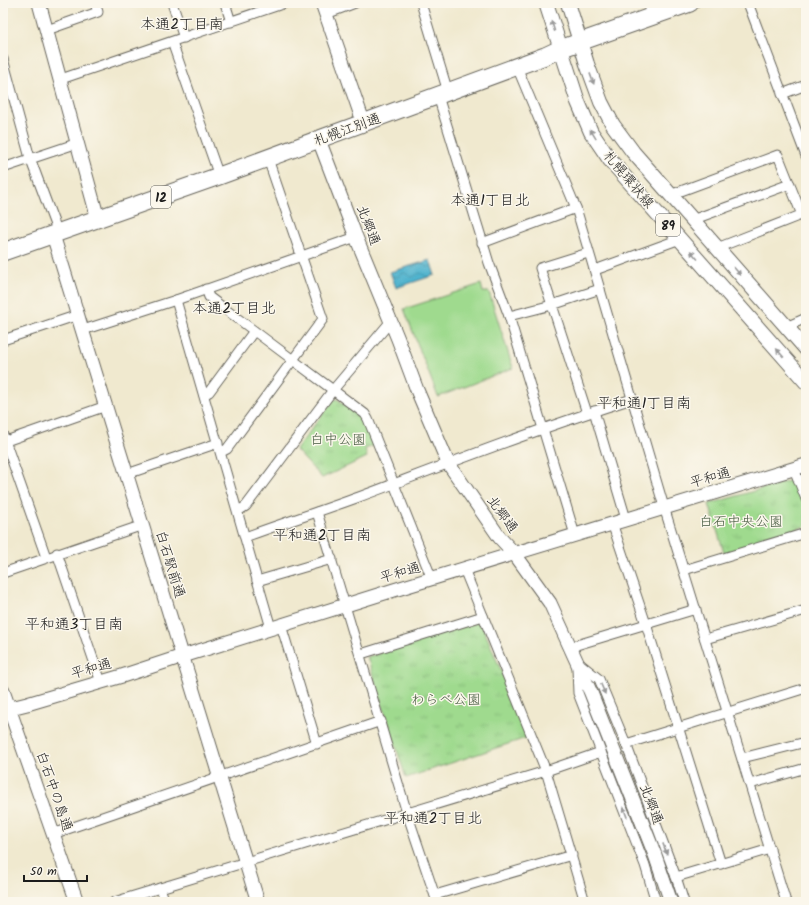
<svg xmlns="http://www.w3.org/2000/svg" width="809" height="905" viewBox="0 0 809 905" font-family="Kalam,'Klee One',sans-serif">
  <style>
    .green { fill: #9fda8e; stroke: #5e7b55 }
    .park { fill: url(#park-tufts); stroke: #5e7b55 }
    .water { fill: url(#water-waves); stroke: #366875 }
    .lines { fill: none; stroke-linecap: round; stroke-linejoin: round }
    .street-casing { stroke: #66645b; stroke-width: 11 }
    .secondary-casing { stroke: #66645b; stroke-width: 15 }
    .primary-casing { stroke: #66645b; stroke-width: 16 }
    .highway-casing { stroke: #66645b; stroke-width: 19 }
    .street { stroke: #fff; stroke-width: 9 }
    .secondary { stroke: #fff; stroke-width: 13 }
    .primary { stroke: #fff; stroke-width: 14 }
    .highway { stroke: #fff; stroke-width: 17 }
    .oneway { fill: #999 }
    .labels { text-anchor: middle; stroke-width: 3; stroke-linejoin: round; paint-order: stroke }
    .shield { fill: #fbf7ec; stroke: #5f5e5a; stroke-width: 1 }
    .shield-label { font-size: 13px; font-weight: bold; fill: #1c1c1c }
    .street-label { font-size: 14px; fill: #1c1c1c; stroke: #fbf7ec }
    .park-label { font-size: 14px; fill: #4a5e44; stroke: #fbf7ec }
    .neighbourhood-label { font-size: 15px; fill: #1c1c1c; stroke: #fbf7ec }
  </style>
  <defs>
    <pattern id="park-tufts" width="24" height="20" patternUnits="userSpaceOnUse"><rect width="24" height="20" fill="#9fda8e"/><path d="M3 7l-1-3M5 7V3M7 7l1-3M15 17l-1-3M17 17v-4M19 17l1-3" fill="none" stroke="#88ba7a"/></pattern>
    <pattern id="water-waves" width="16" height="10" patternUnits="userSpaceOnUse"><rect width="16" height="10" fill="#4fb3ce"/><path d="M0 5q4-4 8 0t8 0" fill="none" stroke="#4191a6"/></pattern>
  </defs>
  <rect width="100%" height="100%" fill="#fbf7ec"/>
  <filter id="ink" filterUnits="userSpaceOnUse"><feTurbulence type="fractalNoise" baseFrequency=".025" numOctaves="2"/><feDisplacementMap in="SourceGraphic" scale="8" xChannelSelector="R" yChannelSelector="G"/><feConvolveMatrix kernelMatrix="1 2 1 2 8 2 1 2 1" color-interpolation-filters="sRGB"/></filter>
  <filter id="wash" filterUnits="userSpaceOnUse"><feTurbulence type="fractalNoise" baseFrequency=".012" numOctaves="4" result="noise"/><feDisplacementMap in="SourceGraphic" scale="16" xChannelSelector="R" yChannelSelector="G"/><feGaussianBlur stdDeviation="0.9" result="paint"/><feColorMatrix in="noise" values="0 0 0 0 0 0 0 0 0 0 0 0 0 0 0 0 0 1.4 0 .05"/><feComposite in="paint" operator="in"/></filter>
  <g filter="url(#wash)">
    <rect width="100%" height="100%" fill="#f0e9cf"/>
    <path class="green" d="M 481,284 L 483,292 L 489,292 L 513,368 L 438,397 L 404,309 Z"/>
    <g class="park">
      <path d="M 337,399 L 360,416 L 374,446 L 365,449 L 367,457 L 322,478 L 296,450 L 333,400 Z"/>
      <path d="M 792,480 C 804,492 806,511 806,526 L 724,553 L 709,504 Z"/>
      <path d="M 478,622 L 482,625 L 529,737 L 406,778 L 367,657 Z"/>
    </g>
    <path class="water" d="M 430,260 L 435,275 L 396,288 L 390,272 Z"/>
  </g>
  <g filter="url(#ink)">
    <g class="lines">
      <g class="street-casing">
        <g id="street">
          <path d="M 172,3 L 184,38"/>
          <path d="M 225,3 L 231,22"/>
          <path d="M 421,3 L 448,92"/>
          <path d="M 648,3 L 653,16"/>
          <path d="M 748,3 L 806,156"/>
          <path d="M 326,14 L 355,3"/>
          <path d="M 47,30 L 98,12 L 95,3"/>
          <path d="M 172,42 L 219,176"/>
          <path d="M 3,59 L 30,158 L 58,233"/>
          <path d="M 517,67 L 576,208 L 664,507 L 786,902"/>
          <path d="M 61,79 L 285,3"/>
          <path d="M 782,94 L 806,85"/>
          <path d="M 438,96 L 489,263 L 509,316 L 575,535"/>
          <path d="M 3,168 L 78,143"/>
          <path d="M 670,195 L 778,155 L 802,215"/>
          <path d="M 692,220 L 790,184"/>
          <path d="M 482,243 L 576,208"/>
          <path d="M 717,248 L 806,213"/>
          <path d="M 595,270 L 680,239"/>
          <path d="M 206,289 L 209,297 L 365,414 L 368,419 L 432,579"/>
          <path d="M 176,300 L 271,628"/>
          <path d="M 509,316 L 552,305 L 600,289"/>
          <path d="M 786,327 L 806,318"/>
          <path d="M 83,330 L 176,300 L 356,237"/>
          <path d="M 3,340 L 78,315"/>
          <path d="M 204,395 L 209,392 L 254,331"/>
          <path d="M 594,411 L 626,519"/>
          <path d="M 587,413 L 540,268 L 588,253"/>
          <path d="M 3,435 L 46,557"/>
          <path d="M 3,442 L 106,406"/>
          <path d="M 221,452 L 227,449 L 323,319 L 268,159"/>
          <path d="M 794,469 L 806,499"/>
          <path d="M 127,474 L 218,443"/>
          <path d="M 238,511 L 246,506 L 333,390 L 391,321"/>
          <path d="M 317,512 L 407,813 L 437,902"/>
          <path d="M 612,523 L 646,624 L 721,864"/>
          <path d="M 245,537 C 283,523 321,511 359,497 C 450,463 540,428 632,399"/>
          <path d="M 57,553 L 101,682"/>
          <path d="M 464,569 L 546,771 L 585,902"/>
          <path d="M 684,570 L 806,533"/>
          <path d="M 3,573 L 143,525"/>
          <path d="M 257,581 L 332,559"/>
          <path d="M 281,625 L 317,744"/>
          <path d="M 705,639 L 806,610"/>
          <path d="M 570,647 L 696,609"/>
          <path d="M 361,654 L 483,616"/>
          <path d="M 579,663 L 599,679 L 626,744 L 676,877 L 684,902"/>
          <path d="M 577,668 L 578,693 L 645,865 L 656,902"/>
          <path d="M 626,744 L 806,688"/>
          <path d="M 742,758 L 806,742"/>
          <path d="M 750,784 L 806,768"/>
          <path d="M 53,834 L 381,721"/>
          <path d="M 676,877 L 770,849"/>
          <path d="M 160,888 L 165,902"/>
          <path d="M 435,895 L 572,855"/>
          <path d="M 114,902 L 546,771 L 601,752"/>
        </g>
      </g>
      <g class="secondary-casing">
        <g id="secondary">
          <path d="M 39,3 L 98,219"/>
          <path d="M 322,3 L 364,124"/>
          <path d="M 319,140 L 356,237 L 398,339 L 417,390 L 448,463 L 500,538 L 514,553 L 550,603 L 591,693 L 655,855 L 671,902"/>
          <path d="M 53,235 L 258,902"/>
          <path d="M 3,691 L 77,902"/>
          <path d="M 3,710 L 27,704 L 122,676 L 183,656 L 394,590 L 806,465"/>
        </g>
      </g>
      <g class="primary-casing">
        <g id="primary">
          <path d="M 546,3 L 578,102 L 591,132 L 610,160 L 806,382"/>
          <path d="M 568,3 L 587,64 L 601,102 L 613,125 L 633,152 L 806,349"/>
        </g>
      </g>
      <g class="highway-casing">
        <path id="highway" d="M 3,252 L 219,176 L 545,56 L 560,49 L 690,3"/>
      </g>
      <use href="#street" class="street"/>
      <use href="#secondary" class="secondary"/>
      <use href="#primary" class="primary"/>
      <use href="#highway" class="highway"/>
    </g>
    <defs><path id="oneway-solid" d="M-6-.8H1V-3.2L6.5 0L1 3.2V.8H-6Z"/></defs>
    <g class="oneway">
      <use href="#oneway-solid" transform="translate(553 26) rotate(-107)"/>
      <use href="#oneway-solid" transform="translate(592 79) rotate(70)"/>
      <use href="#oneway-solid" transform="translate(593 134) rotate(-122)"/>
      <use href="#oneway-solid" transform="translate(694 255) rotate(-131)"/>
      <use href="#oneway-solid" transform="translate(737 271) rotate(49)"/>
      <use href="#oneway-solid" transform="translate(780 353) rotate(-131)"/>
      <use href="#oneway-solid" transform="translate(603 689) rotate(67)"/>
      <use href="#oneway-solid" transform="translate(625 812) rotate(-111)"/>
      <use href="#oneway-solid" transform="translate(665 849) rotate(69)"/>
    </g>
  </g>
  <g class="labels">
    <g class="shield">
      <rect x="151" y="186" width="20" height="22" rx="3"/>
      <rect x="656" y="214" width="24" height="22" rx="3"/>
    </g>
    <g class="shield-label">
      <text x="161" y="202">12</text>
      <text x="668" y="230">89</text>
    </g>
    <g class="street-label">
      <text transform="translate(347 129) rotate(-20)" y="5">札幌江別通</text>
      <text transform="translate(629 179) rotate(50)" y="5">札幌環状線</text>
      <text transform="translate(369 225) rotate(69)" y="5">北郷通</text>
      <text transform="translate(710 477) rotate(-16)" y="5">平和通</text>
      <text transform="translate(503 514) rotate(54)" y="5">北郷通</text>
      <text transform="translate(171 564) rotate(73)" y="5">白石駅前通</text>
      <text transform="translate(400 572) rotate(-16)" y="5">平和通</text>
      <text transform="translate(91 668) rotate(-16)" y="5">平和通</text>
      <text transform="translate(55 791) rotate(71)" y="5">白石中の島通</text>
      <text transform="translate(652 804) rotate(69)" y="5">北郷通</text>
    </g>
    <g class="park-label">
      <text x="338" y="444">白中公園</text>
      <text x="741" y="526">白石中央公園</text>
      <text x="446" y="704">わらべ公園</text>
    </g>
    <g class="neighbourhood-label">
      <text x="182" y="29">本通2丁目南</text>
      <text x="490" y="205">本通1丁目北</text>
      <text x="234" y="313">本通2丁目北</text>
      <text x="644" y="408">平和通1丁目南</text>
      <text x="322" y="540">平和通2丁目南</text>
      <text x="74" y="629">平和通3丁目南</text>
      <text x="433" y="823">平和通2丁目北</text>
    </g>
  </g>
  <rect width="809" height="905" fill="none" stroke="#fbf7ec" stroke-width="16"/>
  <path d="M24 875v6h63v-6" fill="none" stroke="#1c1c1c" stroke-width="2"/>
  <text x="30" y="875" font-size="12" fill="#1c1c1c" stroke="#fbf7ec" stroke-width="3" paint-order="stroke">50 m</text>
</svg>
